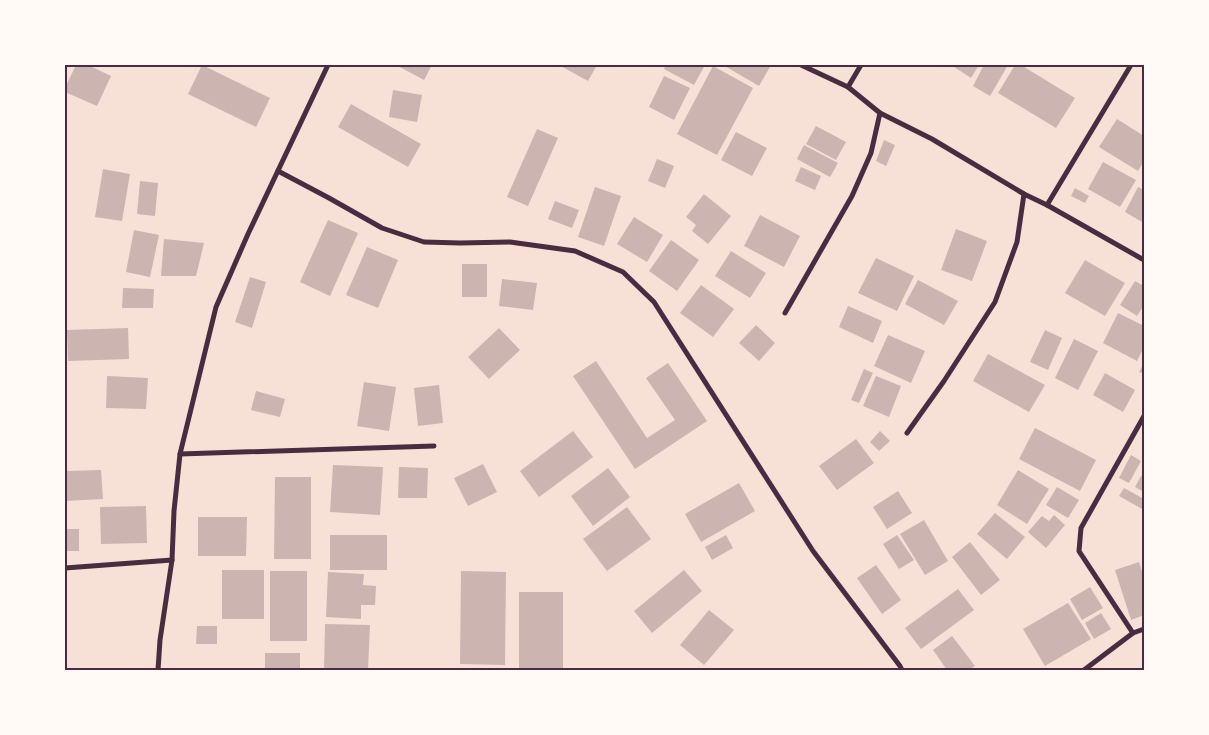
<svg xmlns="http://www.w3.org/2000/svg" width="1209" height="735" viewBox="0 0 1209 735" font-family="Cabin,sans-serif">
  <style>
    .building { fill: #ccb4b1 }
    .lines { fill: none; stroke-linecap: round; stroke-linejoin: round }
    .minor { stroke: #4a2c40; stroke-width: 5 }
    .neatline { fill: none; stroke: #4a2c40; stroke-width: 2 }
  </style>
  <rect width="100%" height="100%" fill="#f7e1d7"/>
  <g class="building">
    <path d="M 76,65 L 88,65 L 111,76 L 97,106 L 65,92 L 65,88 Z"/>
    <path d="M 202,65 L 270,98 L 256,127 L 188,94 Z"/>
    <path d="M 396,65 L 432,65 L 424,80 Z"/>
    <path d="M 559,65 L 597,65 L 588,81 Z"/>
    <path d="M 666,65 L 705,65 L 694,85 L 664,69 Z"/>
    <path d="M 723,65 L 767,65 L 770,67 L 759,86 Z"/>
    <path d="M 951,65 L 979,65 L 971,78 Z"/>
    <path d="M 984,65 L 1008,65 L 990,96 L 973,86 Z"/>
    <path d="M 1015,65 L 1021,65 L 1075,98 L 1056,128 L 998,93 Z"/>
    <path d="M 713,66 L 753,88 L 717,155 L 677,134 Z"/>
    <path d="M 664,76 L 690,88 L 674,120 L 649,107 Z"/>
    <path d="M 393,90 L 422,95 L 417,122 L 389,117 Z"/>
    <path d="M 351,104 L 421,144 L 408,167 L 338,127 Z"/>
    <path d="M 1117,119 L 1144,136 L 1144,161 L 1138,171 L 1099,147 Z"/>
    <path d="M 816,126 L 846,142 L 836,160 L 806,144 Z"/>
    <path d="M 537,129 L 558,138 L 528,206 L 507,197 Z"/>
    <path d="M 736,132 L 767,148 L 752,176 L 721,160 Z"/>
    <path d="M 884,140 L 895,145 L 886,166 L 876,161 Z"/>
    <path d="M 804,145 L 838,163 L 830,177 L 797,159 Z"/>
    <path d="M 657,159 L 674,166 L 665,188 L 648,181 Z"/>
    <path d="M 1103,162 L 1136,180 L 1120,207 L 1088,189 Z"/>
    <path d="M 801,167 L 821,176 L 815,190 L 795,181 Z"/>
    <path d="M 103,169 L 130,174 L 122,221 L 95,217 Z"/>
    <path d="M 140,181 L 158,183 L 155,216 L 137,214 Z"/>
    <path d="M 595,187 L 621,196 L 604,246 L 578,237 Z"/>
    <path d="M 1138,187 L 1144,190 L 1144,223 L 1125,212 Z"/>
    <path d="M 1075,188 L 1089,196 L 1085,203 L 1071,196 Z"/>
    <path d="M 704,194 L 731,216 L 708,244 L 692,231 L 696,225 L 686,217 Z"/>
    <path d="M 555,201 L 579,210 L 572,228 L 548,219 Z"/>
    <path d="M 760,215 L 800,236 L 784,267 L 744,246 Z"/>
    <path d="M 634,217 L 663,235 L 647,262 L 617,244 Z"/>
    <path d="M 328,220 L 358,233 L 330,296 L 300,282 Z"/>
    <path d="M 956,229 L 987,241 L 972,281 L 941,270 Z"/>
    <path d="M 134,230 L 159,235 L 150,277 L 126,272 Z"/>
    <path d="M 164,239 L 204,243 L 196,276 L 161,276 Z"/>
    <path d="M 671,240 L 699,260 L 677,291 L 649,271 Z"/>
    <path d="M 367,247 L 398,260 L 378,308 L 346,295 Z"/>
    <path d="M 731,251 L 766,273 L 750,298 L 715,276 Z"/>
    <path d="M 876,258 L 914,276 L 897,311 L 858,293 Z"/>
    <path d="M 1085,260 L 1125,283 L 1105,316 L 1065,293 Z"/>
    <rect x="462" y="264" width="25" height="33"/>
    <path d="M 250,277 L 266,282 L 252,328 L 235,322 Z"/>
    <path d="M 502,279 L 537,283 L 533,310 L 499,306 Z"/>
    <path d="M 918,280 L 958,301 L 944,325 L 905,304 Z"/>
    <path d="M 1135,281 L 1144,286 L 1144,305 L 1137,316 L 1120,305 Z"/>
    <path d="M 701,285 L 734,309 L 713,337 L 680,313 Z"/>
    <path d="M 123,288 L 154,289 L 153,308 L 122,308 Z"/>
    <path d="M 848,306 L 882,321 L 873,343 L 839,327 Z"/>
    <path d="M 1118,313 L 1144,326 L 1144,347 L 1137,361 L 1103,343 Z"/>
    <path d="M 756,325 L 775,343 L 759,361 L 739,343 Z"/>
    <path d="M 128,328 L 129,359 L 68,361 L 67,330 Z"/>
    <path d="M 499,328 L 520,350 L 489,379 L 468,357 Z"/>
    <path d="M 1045,330 L 1062,338 L 1048,370 L 1030,362 Z"/>
    <path d="M 888,335 L 925,351 L 911,383 L 874,366 Z"/>
    <path d="M 1074,339 L 1098,351 L 1078,390 L 1055,378 Z"/>
    <path d="M 988,354 L 1045,385 L 1029,412 L 973,381 Z"/>
    <path d="M 596,361 L 647,438 L 675,420 L 646,378 L 668,363 L 707,421 L 635,469 L 573,376 Z"/>
    <path d="M 1144,363 L 1144,374 L 1139,372 Z"/>
    <path d="M 864,369 L 873,373 L 859,403 L 851,400 Z"/>
    <path d="M 1105,373 L 1135,390 L 1123,412 L 1093,395 Z"/>
    <path d="M 107,376 L 148,378 L 146,409 L 106,408 Z"/>
    <path d="M 876,376 L 901,386 L 889,417 L 863,406 Z"/>
    <path d="M 364,382 L 396,387 L 389,431 L 357,426 Z"/>
    <path d="M 439,385 L 443,423 L 418,426 L 414,388 Z"/>
    <path d="M 256,391 L 285,399 L 280,417 L 251,410 Z"/>
    <path d="M 1035,428 L 1096,460 L 1080,491 L 1019,459 Z"/>
    <path d="M 573,431 L 593,457 L 539,497 L 520,471 Z"/>
    <path d="M 880,431 L 890,441 L 879,451 L 870,442 Z"/>
    <path d="M 856,439 L 874,463 L 837,490 L 819,466 Z"/>
    <path d="M 1131,455 L 1141,461 L 1129,483 L 1119,478 Z"/>
    <path d="M 483,464 L 497,492 L 468,506 L 454,478 Z"/>
    <path d="M 333,465 L 383,467 L 380,515 L 330,512 Z"/>
    <path d="M 399,467 L 428,468 L 427,498 L 398,498 Z"/>
    <path d="M 608,468 L 630,497 L 593,526 L 571,496 Z"/>
    <path d="M 101,470 L 103,499 L 65,501 L 65,471 Z"/>
    <path d="M 1018,470 L 1049,489 L 1027,524 L 997,505 Z"/>
    <path d="M 1141,476 L 1144,477 L 1144,492 L 1135,487 Z"/>
    <path d="M 275,477 L 311,477 L 311,559 L 274,559 Z"/>
    <path d="M 739,483 L 755,511 L 701,542 L 685,514 Z"/>
    <path d="M 1057,487 L 1079,500 L 1068,518 L 1046,505 Z"/>
    <path d="M 1124,488 L 1144,499 L 1144,510 L 1119,496 Z"/>
    <path d="M 898,491 L 912,513 L 887,529 L 873,507 Z"/>
    <path d="M 146,506 L 147,543 L 101,544 L 100,507 Z"/>
    <path d="M 627,507 L 651,539 L 607,571 L 583,539 Z"/>
    <path d="M 995,513 L 1025,537 L 1007,559 L 977,534 Z"/>
    <path d="M 1054,515 L 1065,525 L 1046,548 L 1028,532 L 1042,516 L 1049,521 Z"/>
    <path d="M 198,517 L 247,517 L 246,556 L 198,556 Z"/>
    <path d="M 924,520 L 948,561 L 925,575 L 900,534 Z"/>
    <rect x="65" y="529" width="14" height="22"/>
    <rect x="330" y="535" width="57" height="35"/>
    <path d="M 726,535 L 733,548 L 712,560 L 705,547 Z"/>
    <path d="M 897,535 L 914,560 L 899,569 L 883,544 Z"/>
    <path d="M 970,542 L 1000,580 L 981,595 L 952,557 Z"/>
    <path d="M 1139,562 L 1144,577 L 1144,615 L 1131,620 L 1115,570 Z"/>
    <path d="M 876,565 L 901,600 L 882,614 L 857,578 Z"/>
    <rect x="222" y="570" width="42" height="49"/>
    <path d="M 684,570 L 702,591 L 652,633 L 634,611 Z"/>
    <rect x="270" y="571" width="37" height="70"/>
    <path d="M 461,571 L 506,572 L 505,665 L 460,664 Z"/>
    <path d="M 328,572 L 364,574 L 363,585 L 376,586 L 375,605 L 361,605 L 361,619 L 326,617 Z"/>
    <path d="M 1090,587 L 1103,608 L 1082,620 L 1070,599 Z"/>
    <path d="M 958,589 L 974,610 L 921,649 L 905,628 Z"/>
    <rect x="519" y="592" width="44" height="78"/>
    <path d="M 1068,603 L 1091,639 L 1045,666 L 1023,629 Z"/>
    <path d="M 709,610 L 734,630 L 704,665 L 680,645 Z"/>
    <path d="M 1101,613 L 1111,629 L 1094,639 L 1085,623 Z"/>
    <path d="M 325,624 L 370,625 L 368,670 L 324,670 Z"/>
    <path d="M 197,626 L 217,626 L 217,644 L 196,644 Z"/>
    <path d="M 952,636 L 975,666 L 968,670 L 947,670 L 933,650 Z"/>
    <rect x="265" y="653" width="35" height="17"/>
  </g>
  <g class="lines">
    <g class="minor">
      <path d="M 801,65 L 848,87 L 880,113 L 932,139 L 1024,194 L 1047,205 L 1144,260"/>
      <path d="M 848,87 L 861,65"/>
      <path d="M 278,171 L 329,198 L 382,228 L 424,242 L 460,243 L 510,242 L 575,251 L 623,272 L 654,302 L 813,551 L 900,666 L 902,670"/>
      <path d="M 1047,205 L 1131,65"/>
      <path d="M 785,313 L 852,196 L 871,153 L 880,113"/>
      <path d="M 1144,416 L 1081,528 L 1079,551 L 1133,633 L 1144,629"/>
      <path d="M 907,433 L 944,381 L 995,302 L 1017,242 L 1024,194"/>
      <path d="M 180,454 L 434,446"/>
      <path d="M 65,568 L 172,560"/>
      <path d="M 158,670 L 160,640 L 172,560 L 174,511 L 180,454 L 216,307 L 248,234 L 328,65"/>
      <path d="M 1084,670 L 1133,633"/>
    </g>
  </g>
  <rect width="1209" height="735" fill="none" stroke="#fffaf5" stroke-width="132"/>
  <rect x="66" y="66" width="1077" height="603" class="neatline"/>
</svg>
